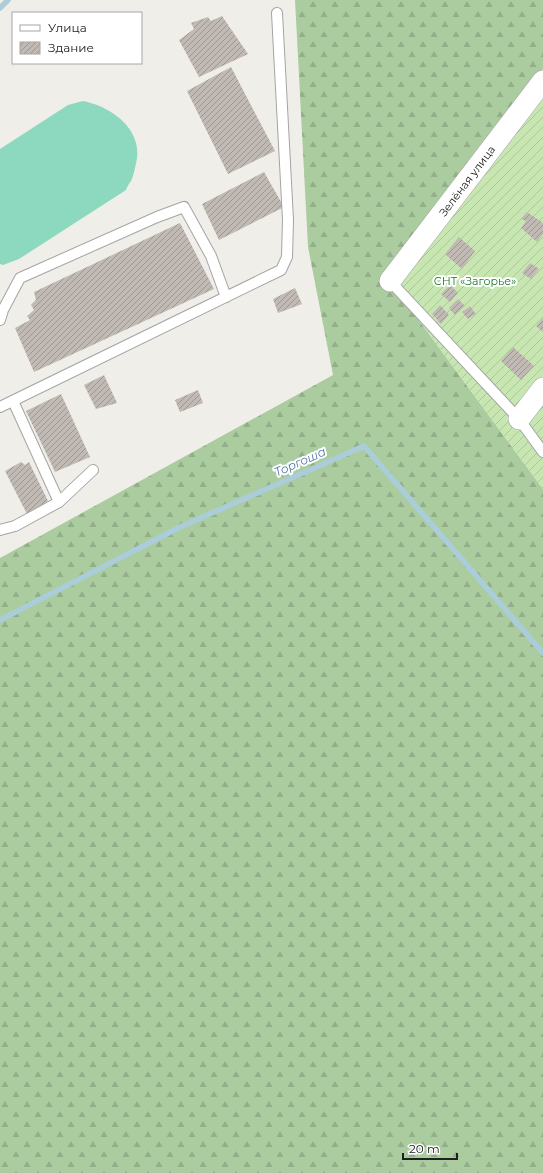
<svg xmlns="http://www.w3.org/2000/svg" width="543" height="1173" viewBox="0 0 543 1173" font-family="Montserrat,sans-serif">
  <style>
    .forest { fill: url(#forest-firs) }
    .garden { fill: url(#garden-furrows) }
    .pitch { fill: #8cd9c0 }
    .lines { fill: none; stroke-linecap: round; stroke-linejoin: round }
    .stream { stroke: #abcdda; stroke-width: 5.5 }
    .building { fill: url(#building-hatch) }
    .service-casing { stroke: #a4a4a4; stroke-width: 12 }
    .minor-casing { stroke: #a4a4a4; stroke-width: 22 }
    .service { stroke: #fff; stroke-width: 10 }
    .minor { stroke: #fff; stroke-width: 21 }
    .labels { text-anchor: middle; stroke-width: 4; stroke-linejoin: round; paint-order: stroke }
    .street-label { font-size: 11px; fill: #202020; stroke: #fff }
    .park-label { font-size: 11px; fill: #147923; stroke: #fff }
    .water-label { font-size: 12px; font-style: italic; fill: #5378aa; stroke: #fff }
  </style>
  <defs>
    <pattern id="forest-firs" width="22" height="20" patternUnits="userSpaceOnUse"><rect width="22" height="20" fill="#aacc9f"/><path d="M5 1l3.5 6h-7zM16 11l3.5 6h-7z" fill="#92af89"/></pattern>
    <pattern id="garden-furrows" width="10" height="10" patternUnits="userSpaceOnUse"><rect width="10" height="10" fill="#c8e6b2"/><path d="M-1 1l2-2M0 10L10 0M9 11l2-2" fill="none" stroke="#acc599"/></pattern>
    <pattern id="building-hatch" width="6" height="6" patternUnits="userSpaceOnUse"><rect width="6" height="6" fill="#c1bab4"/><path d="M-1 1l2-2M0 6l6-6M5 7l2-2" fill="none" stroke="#9c9792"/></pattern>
  </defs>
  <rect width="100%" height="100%" fill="#f0eee8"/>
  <path class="forest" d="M 295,0 L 543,0 L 543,69 L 390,281 L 543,489 L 543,1173 L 0,1173 L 0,558 L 333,375 L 308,247 Z"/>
  <path class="garden" d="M 543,69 L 543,489 L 390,281 Z"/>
  <path class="pitch" d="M 83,101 C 109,106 141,127 137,158 C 136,164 134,173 132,179 C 130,183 127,186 126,190 L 19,259 L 3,265 L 0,264 L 0,149 L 68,105 Z"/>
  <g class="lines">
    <g class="stream">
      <path d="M 0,8 L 8,0"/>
      <path d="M 0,620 L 180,527 L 364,446 L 543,653"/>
    </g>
  </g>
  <g class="building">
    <path d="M 222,16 L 248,54 L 199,77 L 179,40 L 194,29 L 191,23 L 208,17 L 211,21 Z"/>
    <path d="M 231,67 L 275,151 L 228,174 L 187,91 Z"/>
    <path d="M 264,172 L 284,207 L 219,240 L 202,204 Z"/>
    <path d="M 527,212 L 543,223 L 543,234 L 537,242 L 521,228 L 526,221 L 521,219 Z"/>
    <path d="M 180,223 L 214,289 L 34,372 L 15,328 L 30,320 L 27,316 L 34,310 L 31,305 L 36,300 L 34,292 Z"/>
    <path d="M 459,237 L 475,251 L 462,269 L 445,254 Z"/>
    <path d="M 530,263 L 539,269 L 531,279 L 522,273 Z"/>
    <path d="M 450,285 L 458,293 L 450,302 L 441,294 Z"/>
    <path d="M 295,288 L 302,304 L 278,313 L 273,299 Z"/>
    <path d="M 458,299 L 465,306 L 455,315 L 449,308 Z"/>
    <path d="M 440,305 L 449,315 L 441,324 L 432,314 Z"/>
    <path d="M 470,306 L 476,314 L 468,319 L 462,312 Z"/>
    <path d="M 543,318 L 543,332 L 536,326 Z"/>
    <path d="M 513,347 L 534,366 L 521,380 L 501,361 Z"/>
    <path d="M 104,375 L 117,403 L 96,409 L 84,385 Z"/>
    <path d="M 198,390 L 203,403 L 180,412 L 175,400 Z"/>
    <path d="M 61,394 L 90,457 L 55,472 L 26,411 Z"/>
    <path d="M 21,462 L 25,465 L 29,462 L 48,501 L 27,514 L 5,471 Z"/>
  </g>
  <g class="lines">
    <g class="service-casing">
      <g id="service">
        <path d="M 390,281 L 519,419 L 543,452"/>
        <path d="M 0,320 L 3,310 L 20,278 L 157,217 L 184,207 L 211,256 L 226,297"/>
        <path d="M 13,401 L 59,502"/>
        <path d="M 0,407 L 281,270 L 287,257 L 288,220 L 277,13"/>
        <path d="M 0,530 L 15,526 L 59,502 L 93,470"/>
      </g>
    </g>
    <g class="minor-casing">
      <g id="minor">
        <path d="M 390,281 L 543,81"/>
        <path d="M 519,419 L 543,388"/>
      </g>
    </g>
    <use href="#service" class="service"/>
    <use href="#minor" class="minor"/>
  </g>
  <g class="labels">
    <g class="street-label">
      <text transform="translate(467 181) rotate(-53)" y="4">Зелёная улица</text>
    </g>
    <g class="park-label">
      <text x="475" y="285">СНТ «Загорье»</text>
    </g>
    <g class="water-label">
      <text transform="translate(300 462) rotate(-24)" y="4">Торгоша</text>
    </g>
  </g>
  <rect x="12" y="12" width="130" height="52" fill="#ffffff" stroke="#a6a6a6"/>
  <rect x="20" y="25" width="20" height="6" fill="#ffffff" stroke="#a6a6a6"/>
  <text x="48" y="32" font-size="12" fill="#202020">Улица</text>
  <rect x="20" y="42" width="20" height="12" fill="url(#building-hatch)" stroke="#a6a6a6"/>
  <text x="48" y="52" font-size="12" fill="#202020">Здание</text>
  <path d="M403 1153v6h54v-6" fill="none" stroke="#202020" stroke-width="2"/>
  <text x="409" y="1153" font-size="12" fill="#202020" stroke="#ffffff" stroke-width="3" paint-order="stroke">20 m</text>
</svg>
